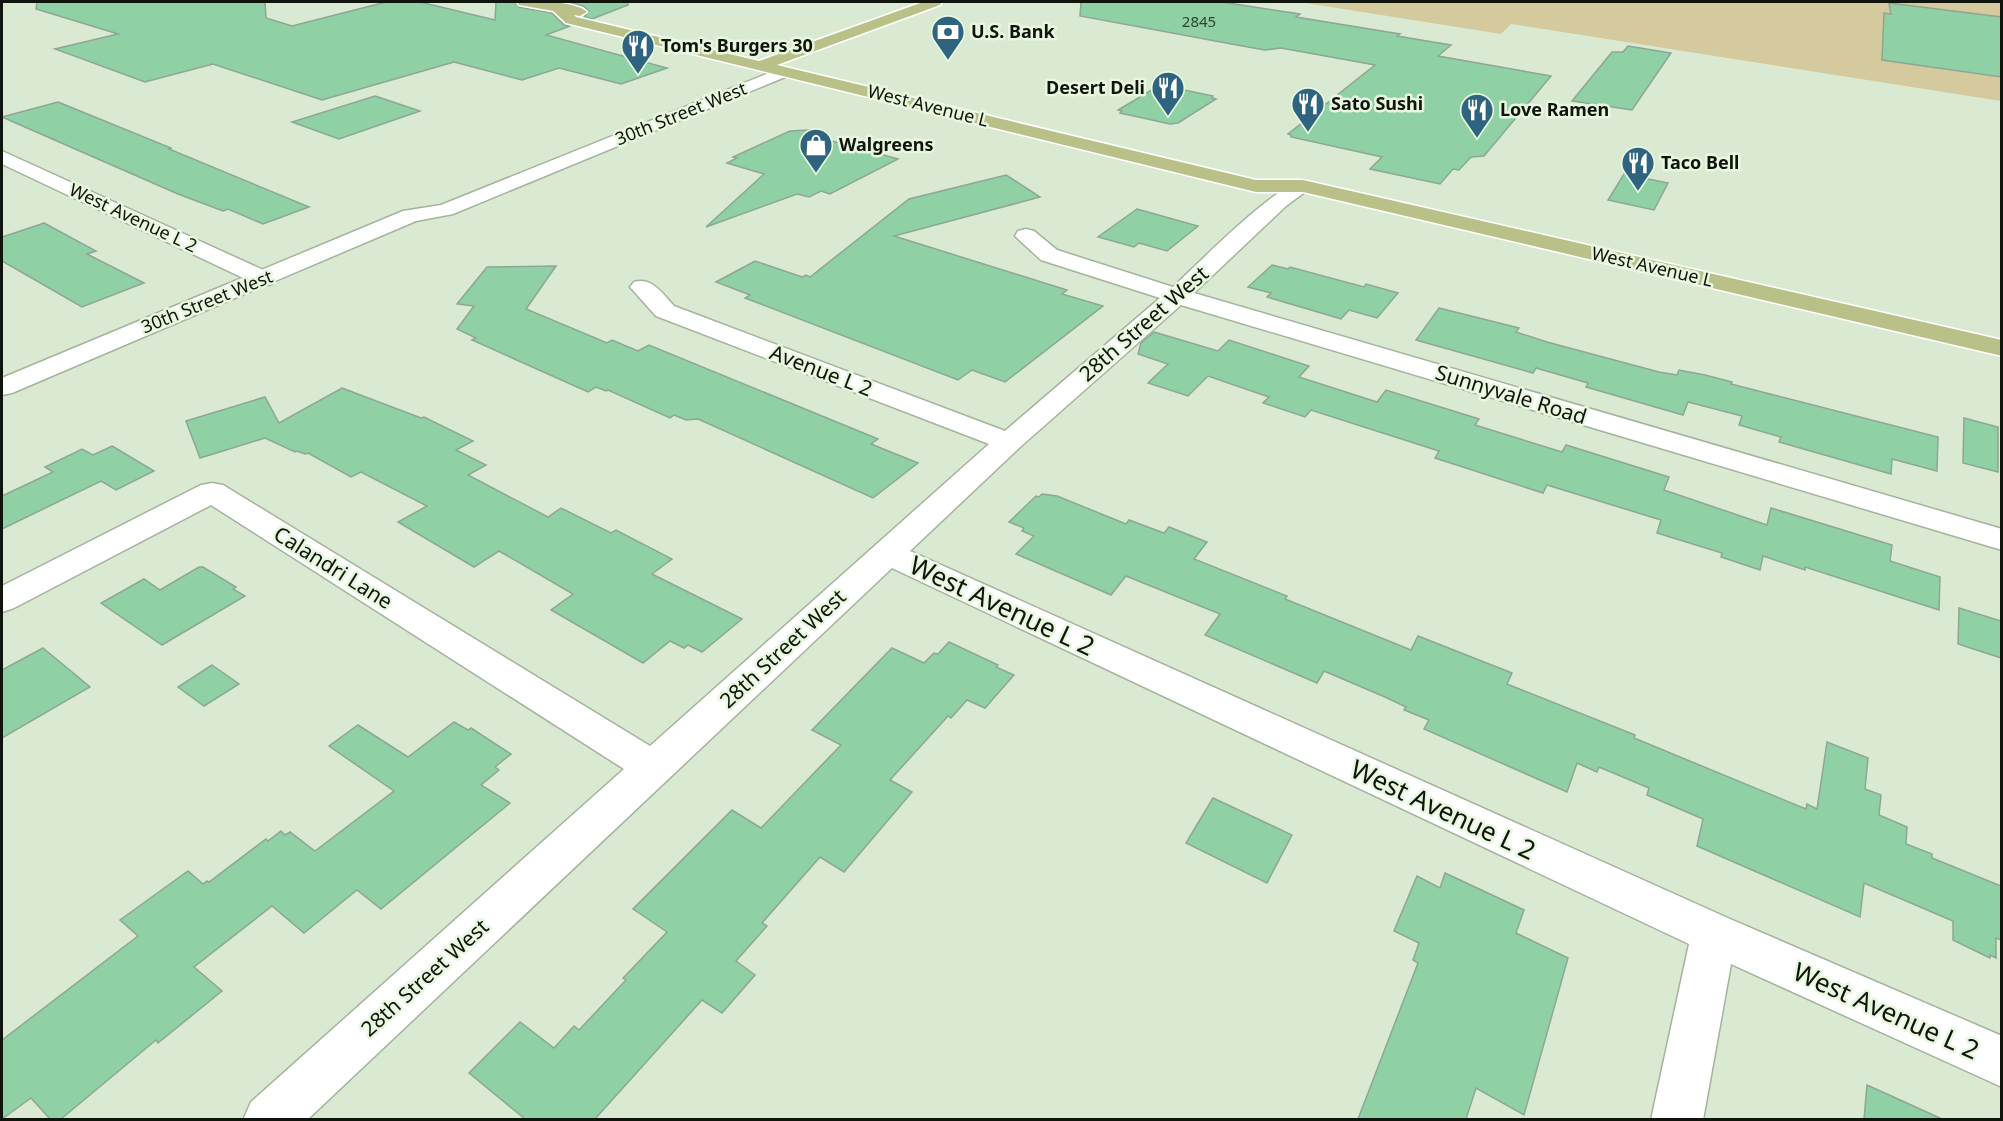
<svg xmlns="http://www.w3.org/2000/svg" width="2003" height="1121" viewBox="0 0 2003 1121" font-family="'Noto Sans',sans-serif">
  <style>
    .green { fill: #d5ca9d }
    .building { fill: #8fd0a5; stroke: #8da695; stroke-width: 1.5 }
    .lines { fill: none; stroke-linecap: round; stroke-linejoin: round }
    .street-casing { stroke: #a4b39c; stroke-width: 3 }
    .secondary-casing { stroke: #a4b39c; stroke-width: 3 }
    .primary-casing { stroke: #fff; stroke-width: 3 }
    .street { fill: #fff; fill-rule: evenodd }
    .secondary { fill: #fff; fill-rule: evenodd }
    .primary { fill: #bac188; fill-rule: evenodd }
    .labels { text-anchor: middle; stroke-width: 5; stroke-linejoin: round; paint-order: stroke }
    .far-number-label { font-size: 15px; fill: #2f4332 }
    .far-poi-label { font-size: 18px; font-weight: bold; fill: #0f140c; stroke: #e7f8df; text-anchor: start }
    .far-street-label { font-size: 18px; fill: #0f140c; stroke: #e7f8df }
    .street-label { font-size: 21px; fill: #0f140c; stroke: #e7f8df }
    .near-street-label { font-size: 26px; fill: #0f140c; stroke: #e7f8df }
  </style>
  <rect width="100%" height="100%" fill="#daead2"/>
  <path class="green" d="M 1299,2 L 2001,2 L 2001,101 L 1511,24 L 1501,34 Z"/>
  <g class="building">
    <path d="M 37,2 L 265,2 L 266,18 L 292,26 L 386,2 L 420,2 L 495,20 L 496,2 L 515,2 L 519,7 L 552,13 L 564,25 L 570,26 L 546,35 L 667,68 L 621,84 L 559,68 L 522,80 L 454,62 L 322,100 L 213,64 L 145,82 L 55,49 L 118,34 L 36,9 Z"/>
    <path d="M 566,2 L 628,2 L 628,5 L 592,19 L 584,17 L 589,11 L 583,6 Z"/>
    <path d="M 1081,2 L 1222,2 L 1300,14 L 1296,17 L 1400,34 L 1397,36 L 1451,45 L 1438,56 L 1551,76 L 1484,156 L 1471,157 L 1459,170 L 1453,169 L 1440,184 L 1370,169 L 1382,157 L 1291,137 L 1291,135 L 1288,134 L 1375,65 L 1281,48 L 1265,50 L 1237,45 L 1080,16 Z"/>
    <path d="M 1889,3 L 2001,17 L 2001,77 L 1882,60 L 1884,13 L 1891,14 Z"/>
    <path d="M 1628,46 L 1671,53 L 1632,110 L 1572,101 L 1612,52 L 1623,52 Z"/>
    <path d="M 1160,85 L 1213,96 L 1212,98 L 1216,99 L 1178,123 L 1170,124 L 1120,113 L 1122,111 L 1118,110 Z"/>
    <path d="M 375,96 L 420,111 L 339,139 L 292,122 Z"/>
    <path d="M 58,102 L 171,148 L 169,149 L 309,207 L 263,224 L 228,209 L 223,211 L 178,194 L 2,117 Z"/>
    <path d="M 809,130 L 810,135 L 898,159 L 830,194 L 821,191 L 809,197 L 797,194 L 706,227 L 764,174 L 727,163 L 737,158 L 733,157 L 790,131 Z"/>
    <path d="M 1624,174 L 1668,183 L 1654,210 L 1608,200 Z"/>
    <path d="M 1006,175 L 1040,197 L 894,236 L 1067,290 L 1062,294 L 1103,306 L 1005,382 L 972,370 L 958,380 L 745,298 L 750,295 L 716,282 L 755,261 L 802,277 L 806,275 L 810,277 L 909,199 Z"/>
    <path d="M 1137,209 L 1198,226 L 1167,251 L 1139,243 L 1134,247 L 1098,237 Z"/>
    <path d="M 44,223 L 96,251 L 87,254 L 144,283 L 82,307 L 2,261 L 2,237 Z"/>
    <path d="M 1272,265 L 1288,269 L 1290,267 L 1364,287 L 1366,284 L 1398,293 L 1377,318 L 1349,310 L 1341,319 L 1267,297 L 1271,293 L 1248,287 Z"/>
    <path d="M 556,266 L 526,309 L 607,343 L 612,340 L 638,351 L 649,345 L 878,439 L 871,444 L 918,463 L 873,498 L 698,419 L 686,420 L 674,415 L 670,418 L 608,390 L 606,391 L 596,387 L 588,392 L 472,340 L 476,338 L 457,329 L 474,306 L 457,304 L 487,267 Z"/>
    <path d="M 1439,308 L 1519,328 L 1516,332 L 1547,342 L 1659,372 L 1677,375 L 1679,370 L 1705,375 L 1732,382 L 1731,384 L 1938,437 L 1937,471 L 1892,459 L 1891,474 L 1779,442 L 1781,437 L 1739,425 L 1742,416 L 1688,402 L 1683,415 L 1586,387 L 1588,383 L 1536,368 L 1533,373 L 1416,340 Z"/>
    <path d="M 1154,332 L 1218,351 L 1229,340 L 1309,366 L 1299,377 L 1377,402 L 1386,390 L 1479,419 L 1475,425 L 1562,452 L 1566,445 L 1669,477 L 1664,490 L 1767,525 L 1771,508 L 1892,545 L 1890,561 L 1940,577 L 1939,610 L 1805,567 L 1805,570 L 1763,556 L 1760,570 L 1721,557 L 1722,553 L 1657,533 L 1661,520 L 1547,485 L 1543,493 L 1435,458 L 1439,451 L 1311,410 L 1305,417 L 1263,403 L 1269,397 L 1208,376 L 1188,396 L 1148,383 L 1168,364 L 1138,354 L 1141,343 Z"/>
    <path d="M 342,388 L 421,418 L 424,417 L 473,441 L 456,450 L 486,465 L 468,475 L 548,517 L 561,508 L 611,533 L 616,530 L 672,559 L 652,574 L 742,619 L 702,652 L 688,645 L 684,648 L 670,641 L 643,663 L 551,610 L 573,594 L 499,551 L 474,567 L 398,522 L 427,506 L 361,472 L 351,477 L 308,453 L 305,454 L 297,451 L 295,452 L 265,438 L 200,458 L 186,421 L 265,397 L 279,423 Z"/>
    <path d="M 1964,418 L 1998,427 L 1998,472 L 1963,463 Z"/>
    <path d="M 112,446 L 154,471 L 116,490 L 101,481 L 2,529 L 2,496 L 53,472 L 45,467 L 82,449 L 93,455 Z"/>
    <path d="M 1042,494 L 1057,496 L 1126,524 L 1129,520 L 1164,533 L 1169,527 L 1207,542 L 1194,559 L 1287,596 L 1285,599 L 1411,650 L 1418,636 L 1512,673 L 1507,684 L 1635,735 L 1634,738 L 1806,809 L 1807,804 L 1817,809 L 1827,742 L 1868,758 L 1865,789 L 1881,795 L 1879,815 L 1907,827 L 1906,844 L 1932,854 L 1932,858 L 2001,886 L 2001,940 L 1996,938 L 1996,958 L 1990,955 L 1990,958 L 1953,940 L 1953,921 L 1864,883 L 1860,917 L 1697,846 L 1703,819 L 1647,795 L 1649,788 L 1599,767 L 1597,772 L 1577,763 L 1567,792 L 1424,729 L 1429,720 L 1404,710 L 1406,707 L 1385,697 L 1324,671 L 1317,683 L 1205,635 L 1220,614 L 1126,576 L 1111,595 L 1016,554 L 1034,536 L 1022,531 L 1024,528 L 1009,522 L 1036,496 L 1039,497 Z"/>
    <path d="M 199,567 L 203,567 L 236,587 L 233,589 L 245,596 L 162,645 L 101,603 L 144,579 L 160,590 Z"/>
    <path d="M 1959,608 L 2001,621 L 2001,658 L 1958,644 Z"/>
    <path d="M 949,642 L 998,665 L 996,667 L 1014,675 L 985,708 L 967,700 L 951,718 L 948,716 L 890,780 L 912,792 L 844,872 L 820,857 L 762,923 L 767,926 L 736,961 L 755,975 L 722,1013 L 702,1000 L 595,1119 L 525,1119 L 469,1073 L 520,1022 L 554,1048 L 574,1026 L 579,1030 L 626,980 L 623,978 L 667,932 L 633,909 L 732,810 L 761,828 L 841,745 L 812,730 L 892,648 L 924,663 L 934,653 L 938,654 Z"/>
    <path d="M 43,648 L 90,687 L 2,738 L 2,670 Z"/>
    <path d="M 212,665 L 239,684 L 204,706 L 178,687 Z"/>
    <path d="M 454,722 L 468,730 L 471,728 L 511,754 L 495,767 L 499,770 L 481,785 L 510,803 L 381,909 L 357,890 L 304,933 L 272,906 L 194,967 L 222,991 L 158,1043 L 156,1040 L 61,1119 L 50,1119 L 31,1098 L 2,1119 L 2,1040 L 138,936 L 120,920 L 188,871 L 203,884 L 207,881 L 209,882 L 266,839 L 268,841 L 281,831 L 285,835 L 290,832 L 315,851 L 394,791 L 329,746 L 358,725 L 408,757 Z"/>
    <path d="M 1213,798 L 1292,835 L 1267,883 L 1186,843 Z"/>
    <path d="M 1445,873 L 1524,910 L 1516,933 L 1568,958 L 1524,1115 L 1476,1088 L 1466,1119 L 1358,1119 L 1418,963 L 1413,960 L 1419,943 L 1394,931 L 1417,876 L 1440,888 Z"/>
    <path d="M 1867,1085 L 1942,1119 L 1864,1119 Z"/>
  </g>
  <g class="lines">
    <g class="street-casing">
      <g id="street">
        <path d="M 2,151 L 272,274 L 276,279 L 272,284 L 264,286 L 256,284 L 2,164 Z"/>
        <path d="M 1303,180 L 1310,182 L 1313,186 L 1286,206 L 1194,293 L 2002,529 L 2002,550 L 1181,305 L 1019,448 L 910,551 L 1730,919 L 2002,1036 L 2002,1087 L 1731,964 L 1703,1120 L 1651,1120 L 1689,944 L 892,568 L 307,1120 L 243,1120 L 251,1102 L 624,769 L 211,505 L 14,608 L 2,612 L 2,586 L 201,485 L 212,483 L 223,485 L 650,746 L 989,444 L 656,316 L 630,287 L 634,282 C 652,277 662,293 674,306 L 1005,431 L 1160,298 L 1041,260 L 1015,236 L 1018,231 L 1026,229 L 1034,231 L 1057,250 L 1173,287 C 1200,262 1272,188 1303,180 Z"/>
      </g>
    </g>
    <g class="secondary-casing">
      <path id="secondary" d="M 784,67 L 792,72 L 790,75 L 453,214 L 416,221 L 12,393 L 2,395 L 2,378 L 403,211 L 441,205 Z"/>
    </g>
    <g class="primary-casing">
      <path id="primary" d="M 517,2 C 532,0 577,1 587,12 L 580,16 L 574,15 L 576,17 L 759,61 L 923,2 L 942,2 L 940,5 L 777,65 L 1256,180 L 1303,180 L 2002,340 L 2002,356 L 1303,192 L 1256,192 L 566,23 L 553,11 L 519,5 Z"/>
    </g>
    <use href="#street" class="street"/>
    <use href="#secondary" class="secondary"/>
    <use href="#primary" class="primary"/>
  </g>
  <defs>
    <g id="bank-pin" transform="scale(1.725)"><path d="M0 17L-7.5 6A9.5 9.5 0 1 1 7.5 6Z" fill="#2e647f" stroke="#e7f8df"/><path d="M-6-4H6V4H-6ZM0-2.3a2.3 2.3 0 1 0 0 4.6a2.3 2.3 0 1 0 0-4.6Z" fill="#fff"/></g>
    <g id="restaurant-pin" transform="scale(1.725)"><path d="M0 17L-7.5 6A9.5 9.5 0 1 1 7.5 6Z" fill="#2e647f" stroke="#e7f8df"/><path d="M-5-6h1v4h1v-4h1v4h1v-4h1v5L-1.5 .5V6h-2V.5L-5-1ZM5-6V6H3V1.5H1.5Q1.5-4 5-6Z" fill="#fff"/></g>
    <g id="shop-pin" transform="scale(1.725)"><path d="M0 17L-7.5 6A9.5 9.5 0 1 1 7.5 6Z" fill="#2e647f" stroke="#e7f8df"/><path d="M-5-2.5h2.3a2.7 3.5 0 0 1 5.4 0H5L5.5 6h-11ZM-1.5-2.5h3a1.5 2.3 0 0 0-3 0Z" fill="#fff"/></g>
  </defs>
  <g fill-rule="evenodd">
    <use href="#bank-pin" x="948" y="32"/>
    <use href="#restaurant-pin" x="638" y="46"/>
    <use href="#restaurant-pin" x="1168" y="88"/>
    <use href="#restaurant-pin" x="1308" y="104"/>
    <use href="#restaurant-pin" x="1477" y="110"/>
    <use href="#shop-pin" x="816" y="145"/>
    <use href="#restaurant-pin" x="1638" y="163"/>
  </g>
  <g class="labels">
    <g class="far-number-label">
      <text x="1199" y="27">2845</text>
    </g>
    <g class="far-poi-label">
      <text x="971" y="38">U.S. Bank</text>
      <text x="661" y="52">Tom's Burgers 30</text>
      <text x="1145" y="94" text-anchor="end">Desert Deli</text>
      <text x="1331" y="110">Sato Sushi</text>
      <text x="1500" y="116">Love Ramen</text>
      <text x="839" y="151">Walgreens</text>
      <text x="1661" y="169">Taco Bell</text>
    </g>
    <g class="far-street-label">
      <text transform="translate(928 106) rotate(14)" y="6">West Avenue L</text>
      <text transform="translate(681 114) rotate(-22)" y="6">30th Street West</text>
      <text transform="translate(133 218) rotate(25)" y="6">West Avenue L 2</text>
      <text transform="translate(1652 267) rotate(13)" y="6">West Avenue L</text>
      <text transform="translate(207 302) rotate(-22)" y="6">30th Street West</text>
    </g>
    <g class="street-label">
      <text transform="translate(1144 324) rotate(-41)" y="7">28th Street West</text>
      <text transform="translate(821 371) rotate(21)" y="7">Avenue L 2</text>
      <text transform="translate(1511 395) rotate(17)" y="7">Sunnyvale Road</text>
      <text transform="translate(333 568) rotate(32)" y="7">Calandri Lane</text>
      <text transform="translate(783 649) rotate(-43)" y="7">28th Street West</text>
      <text transform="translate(425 978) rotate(-42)" y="7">28th Street West</text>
    </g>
    <g class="near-street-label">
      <text transform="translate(1002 606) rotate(25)" y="9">West Avenue L 2</text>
      <text transform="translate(1443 810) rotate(25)" y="9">West Avenue L 2</text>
      <text transform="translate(1886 1011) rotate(24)" y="9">West Avenue L 2</text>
    </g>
  </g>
  <rect width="2003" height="1121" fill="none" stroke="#0f140c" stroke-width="6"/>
</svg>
